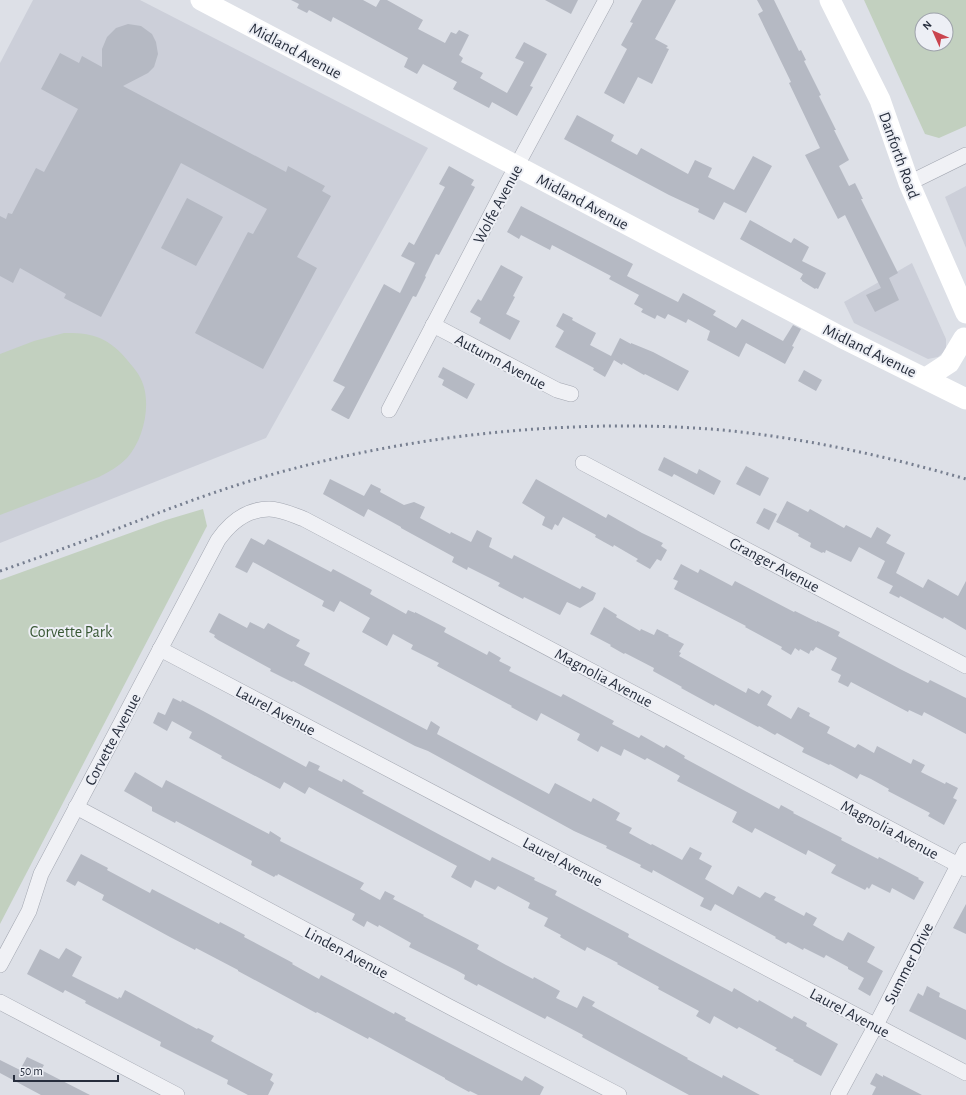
<svg xmlns="http://www.w3.org/2000/svg" width="966" height="1095" viewBox="0 0 966 1095" font-family="'Alegreya Sans',sans-serif">
  <style>
    .built { fill: #cccfd9 }
    .green { fill: #c2d0bf; fill-rule: evenodd }
    .building { fill: #b5b9c3 }
    .lines { fill: none; stroke-linecap: round; stroke-linejoin: round }
    .street-casing { stroke: #a3a7b1; stroke-width: 16 }
    .street { stroke: #f0f1f5; stroke-width: 15 }
    .secondary { stroke: #fff; stroke-width: 21 }
    .rail { stroke: #777f90; stroke-width: 3; stroke-dasharray: 2 4; stroke-linecap: butt }
    .labels { text-anchor: middle; stroke-width: 4; stroke-linejoin: round; paint-order: stroke }
    .street-label { font-size: 16px; fill: #272e3d; stroke: #edeff5 }
    .park-label { font-size: 16px; fill: #395835; stroke: #edeff5 }
  </style>
  <rect width="100%" height="100%" fill="#dde0e7"/>
  <g class="built">
    <path d="M 33,0 L 140,0 L 428,148 L 266,438 L 0,543 L 0,63 Z"/>
    <path d="M 966,186 L 966,248 L 945,197 Z"/>
    <path d="M 912,263 L 946,339 L 946,350 L 938,357 L 928,359 L 854,323 L 844,302 Z"/>
  </g>
  <g class="green">
    <path d="M 864,0 L 966,0 L 966,126 L 939,138 L 925,134 ZM 922,20 L 946,20 L 946,44 L 922,44 Z"/>
    <path d="M 64,333 C 76,333 86,333 97,337 C 109,341 120,351 128,361 C 134,368 140,375 143,384 C 151,407 143,440 127,458 C 119,466 109,472 99,477 L 0,515 L 0,354 L 34,341 Z"/>
    <path d="M 203,509 L 207,526 L 0,924 L 0,580 L 166,520 Z"/>
  </g>
  <g class="building">
    <path d="M 291,0 L 363,0 L 376,7 L 380,0 L 387,0 L 423,20 L 418,29 L 445,43 L 451,32 L 456,34 L 459,30 L 469,35 L 459,55 L 463,58 L 461,62 L 483,73 L 480,78 L 507,93 L 524,62 L 515,58 L 524,42 L 547,54 L 530,86 L 533,87 L 517,116 L 492,102 L 489,108 L 453,89 L 457,82 L 423,64 L 417,74 L 404,67 L 408,58 L 333,17 L 331,22 L 309,10 L 307,13 L 297,8 L 299,4 Z"/>
    <path d="M 545,0 L 578,0 L 571,14 Z"/>
    <path d="M 642,0 L 676,0 L 655,39 L 668,46 L 666,48 L 669,49 L 652,84 L 638,77 L 624,104 L 604,93 L 627,49 L 621,45 L 633,23 L 630,22 Z"/>
    <path d="M 757,0 L 774,0 L 799,51 L 801,50 L 806,60 L 804,61 L 821,95 L 819,96 L 836,130 L 834,130 L 849,160 L 839,166 L 849,186 L 855,183 L 863,199 L 861,199 L 898,273 L 889,278 L 899,300 L 875,312 L 866,295 L 881,288 L 845,215 L 838,219 L 805,155 L 820,148 L 789,83 L 791,82 L 758,14 L 763,11 Z"/>
    <path d="M 128,24 L 141,26 L 152,34 L 156,42 L 158,54 L 154,67 L 148,73 L 123,86 L 286,172 L 288,166 L 325,186 L 322,191 L 331,196 L 297,257 L 317,268 L 263,369 L 195,333 L 248,232 L 253,234 L 267,209 L 181,163 L 101,317 L 64,298 L 66,294 L 20,268 L 13,283 L 0,276 L 0,216 L 6,219 L 8,213 L 12,214 L 36,168 L 44,172 L 78,109 L 41,89 L 60,53 L 79,63 L 82,56 L 102,67 L 102,49 L 107,37 L 116,28 Z"/>
    <path d="M 577,115 L 614,135 L 611,141 L 637,155 L 641,148 L 688,174 L 695,160 L 712,168 L 708,177 L 734,190 L 753,156 L 772,166 L 746,213 L 724,202 L 714,220 L 698,212 L 699,209 L 669,195 L 564,139 Z"/>
    <path d="M 449,166 L 474,180 L 471,185 L 475,187 L 439,255 L 436,254 L 425,276 L 426,277 L 416,297 L 413,296 L 349,419 L 348,419 L 331,410 L 345,387 L 333,381 L 384,284 L 400,293 L 415,263 L 401,256 L 409,242 L 414,245 L 445,187 L 439,184 Z"/>
    <path d="M 187,198 L 223,217 L 196,266 L 161,248 Z"/>
    <path d="M 521,206 L 633,264 L 627,276 L 678,302 L 683,293 L 716,311 L 713,315 L 736,328 L 742,319 L 783,341 L 793,325 L 801,329 L 792,346 L 794,347 L 785,364 L 746,343 L 739,357 L 707,340 L 710,331 L 688,319 L 686,323 L 668,314 L 665,319 L 657,315 L 655,319 L 641,312 L 643,309 L 634,304 L 639,295 L 609,279 L 611,276 L 552,245 L 550,250 L 521,235 L 519,239 L 507,232 Z"/>
    <path d="M 750,220 L 791,243 L 794,238 L 809,247 L 802,261 L 826,273 L 818,289 L 816,288 L 815,289 L 802,281 L 802,280 L 800,279 L 803,274 L 740,239 Z"/>
    <path d="M 501,265 L 523,277 L 513,296 L 515,297 L 506,314 L 520,321 L 510,340 L 479,323 L 481,318 L 470,312 L 478,299 L 481,301 Z"/>
    <path d="M 563,313 L 573,318 L 572,320 L 596,333 L 590,345 L 611,356 L 620,338 L 631,344 L 631,343 L 653,352 L 689,371 L 678,391 L 645,374 L 644,375 L 623,363 L 622,365 L 614,360 L 605,377 L 593,370 L 594,368 L 555,347 L 564,331 L 556,326 Z"/>
    <path d="M 443,367 L 475,384 L 467,399 L 442,385 L 444,380 L 438,377 Z"/>
    <path d="M 804,370 L 822,380 L 816,391 L 798,381 Z"/>
    <path d="M 664,457 L 697,474 L 699,469 L 721,481 L 714,495 L 674,474 L 672,477 L 658,470 Z"/>
    <path d="M 746,466 L 769,478 L 760,496 L 736,484 Z"/>
    <path d="M 330,479 L 364,496 L 371,484 L 381,489 L 380,492 L 404,505 L 414,502 L 425,507 L 420,518 L 450,534 L 451,532 L 471,542 L 477,530 L 492,538 L 489,547 L 512,559 L 514,555 L 580,589 L 582,586 L 596,593 L 593,600 L 580,608 L 567,602 L 560,615 L 524,597 L 523,599 L 498,586 L 500,583 L 468,567 L 467,570 L 452,562 L 454,557 L 401,528 L 401,527 L 368,509 L 364,517 L 323,494 Z"/>
    <path d="M 536,479 L 606,518 L 608,514 L 642,533 L 663,543 L 661,546 L 667,550 L 661,561 L 657,559 L 650,569 L 636,561 L 638,559 L 614,545 L 613,547 L 595,537 L 596,535 L 563,517 L 558,526 L 555,524 L 552,530 L 542,525 L 545,517 L 522,503 Z"/>
    <path d="M 787,501 L 808,512 L 810,509 L 844,528 L 846,525 L 871,538 L 877,527 L 891,535 L 886,543 L 905,553 L 896,573 L 923,588 L 928,579 L 958,596 L 966,581 L 966,630 L 944,617 L 943,619 L 900,596 L 899,598 L 889,593 L 893,586 L 877,578 L 885,561 L 859,547 L 851,562 L 826,550 L 825,553 L 823,552 L 822,553 L 810,547 L 811,543 L 798,536 L 799,534 L 776,522 Z"/>
    <path d="M 764,508 L 777,514 L 769,530 L 756,523 Z"/>
    <path d="M 251,538 L 264,545 L 268,539 L 331,572 L 333,569 L 372,590 L 370,594 L 406,614 L 408,610 L 415,613 L 415,612 L 446,628 L 444,632 L 487,655 L 489,651 L 501,658 L 499,661 L 511,667 L 509,671 L 561,697 L 563,694 L 614,721 L 612,724 L 639,738 L 641,735 L 664,748 L 666,745 L 685,756 L 684,758 L 747,792 L 779,809 L 781,805 L 794,812 L 793,813 L 842,838 L 841,840 L 878,859 L 879,857 L 919,878 L 918,879 L 924,882 L 914,900 L 892,888 L 890,893 L 872,884 L 869,889 L 867,887 L 865,890 L 831,873 L 836,865 L 808,850 L 806,855 L 755,828 L 752,833 L 732,822 L 737,812 L 677,781 L 680,776 L 647,758 L 645,760 L 624,749 L 621,756 L 601,746 L 598,752 L 577,740 L 580,734 L 541,713 L 537,721 L 511,707 L 512,706 L 437,666 L 439,663 L 411,649 L 413,645 L 393,634 L 387,646 L 373,638 L 362,632 L 370,618 L 340,601 L 334,612 L 322,606 L 324,601 L 253,562 L 247,573 L 235,567 Z"/>
    <path d="M 681,564 L 698,573 L 700,569 L 732,586 L 735,581 L 794,612 L 795,611 L 817,622 L 817,621 L 840,632 L 838,636 L 900,669 L 928,683 L 930,680 L 966,698 L 966,734 L 924,712 L 922,716 L 909,710 L 908,712 L 851,682 L 848,687 L 838,682 L 841,675 L 831,670 L 837,658 L 816,647 L 813,651 L 811,650 L 809,654 L 800,649 L 799,651 L 795,648 L 791,655 L 781,649 L 782,647 L 745,627 L 746,626 L 674,589 L 678,581 L 673,579 Z"/>
    <path d="M 604,607 L 617,615 L 616,617 L 640,631 L 641,629 L 654,635 L 657,629 L 669,635 L 668,636 L 684,644 L 679,652 L 681,653 L 679,656 L 746,693 L 748,688 L 759,694 L 762,690 L 772,696 L 767,705 L 791,719 L 798,707 L 810,713 L 809,716 L 830,727 L 827,733 L 855,748 L 858,744 L 874,753 L 877,746 L 911,764 L 913,759 L 925,765 L 921,772 L 945,784 L 946,782 L 958,788 L 953,798 L 957,800 L 944,825 L 928,816 L 930,813 L 888,791 L 889,789 L 871,779 L 860,774 L 857,779 L 854,777 L 830,764 L 829,765 L 802,752 L 804,748 L 777,733 L 775,735 L 759,726 L 758,727 L 715,704 L 714,706 L 681,688 L 682,687 L 653,671 L 654,668 L 625,653 L 624,654 L 610,646 L 611,645 L 590,634 Z"/>
    <path d="M 219,613 L 247,628 L 250,622 L 264,629 L 268,623 L 288,634 L 300,640 L 296,646 L 310,653 L 304,665 L 427,730 L 431,721 L 440,727 L 437,734 L 549,794 L 555,783 L 591,802 L 593,798 L 606,805 L 620,813 L 616,820 L 632,828 L 629,833 L 651,845 L 652,844 L 682,860 L 690,847 L 702,853 L 699,859 L 712,866 L 705,879 L 733,895 L 738,886 L 760,898 L 765,892 L 776,897 L 774,900 L 804,916 L 806,912 L 817,918 L 813,925 L 836,938 L 843,941 L 848,932 L 875,947 L 867,962 L 883,971 L 870,996 L 858,989 L 864,978 L 848,969 L 848,967 L 826,955 L 824,958 L 804,948 L 803,950 L 788,942 L 786,944 L 775,938 L 776,937 L 715,904 L 711,911 L 700,906 L 704,898 L 653,870 L 652,873 L 640,867 L 641,865 L 606,848 L 607,846 L 574,831 L 428,751 L 415,746 L 293,681 L 292,682 L 270,671 L 271,669 L 218,640 L 214,637 L 215,635 L 209,632 Z"/>
    <path d="M 173,698 L 181,702 L 182,700 L 205,712 L 306,767 L 309,761 L 320,766 L 318,770 L 342,782 L 343,779 L 364,791 L 362,793 L 442,836 L 490,861 L 492,857 L 535,878 L 534,880 L 557,891 L 555,895 L 629,934 L 628,937 L 673,961 L 732,992 L 734,988 L 758,1002 L 759,1000 L 792,1019 L 794,1016 L 807,1023 L 806,1026 L 838,1044 L 821,1076 L 793,1061 L 794,1060 L 775,1050 L 777,1048 L 739,1027 L 737,1029 L 714,1016 L 710,1024 L 696,1016 L 699,1011 L 658,989 L 659,987 L 617,964 L 618,963 L 587,947 L 585,951 L 560,937 L 561,935 L 544,926 L 548,918 L 528,908 L 530,903 L 498,886 L 495,890 L 475,880 L 471,888 L 451,877 L 457,866 L 320,793 L 309,787 L 305,794 L 284,782 L 280,789 L 221,758 L 222,756 L 189,738 L 192,732 L 172,721 L 167,731 L 153,723 L 158,712 L 165,715 Z"/>
    <path d="M 135,772 L 162,788 L 166,780 L 269,834 L 270,831 L 281,838 L 280,841 L 364,883 L 360,889 L 380,900 L 385,891 L 395,896 L 393,899 L 424,915 L 423,916 L 479,945 L 477,949 L 506,965 L 533,979 L 534,977 L 560,991 L 556,998 L 577,1008 L 583,996 L 595,1002 L 592,1006 L 688,1058 L 687,1059 L 722,1078 L 723,1075 L 760,1095 L 689,1095 L 582,1037 L 583,1035 L 547,1016 L 545,1019 L 478,984 L 477,986 L 464,979 L 465,975 L 456,970 L 409,947 L 411,943 L 379,925 L 378,927 L 367,921 L 364,927 L 352,920 L 355,914 L 278,874 L 277,876 L 276,875 L 274,877 L 251,865 L 252,861 L 176,821 L 175,823 L 152,811 L 152,807 L 124,791 Z"/>
    <path d="M 81,854 L 108,868 L 107,870 L 150,893 L 152,889 L 219,924 L 220,922 L 245,935 L 244,937 L 293,963 L 292,964 L 319,979 L 321,975 L 394,1014 L 395,1012 L 406,1018 L 405,1020 L 522,1081 L 525,1076 L 544,1087 L 540,1095 L 478,1095 L 470,1091 L 469,1092 L 445,1079 L 445,1078 L 369,1037 L 368,1039 L 317,1012 L 316,1013 L 238,971 L 238,970 L 196,948 L 195,950 L 170,937 L 102,900 L 104,895 L 78,881 L 75,886 L 66,881 Z"/>
    <path d="M 966,904 L 966,934 L 953,928 Z"/>
    <path d="M 66,948 L 82,957 L 72,976 L 118,999 L 119,997 L 121,998 L 125,990 L 197,1029 L 198,1028 L 214,1036 L 211,1041 L 273,1074 L 270,1080 L 274,1083 L 268,1095 L 248,1095 L 227,1084 L 228,1080 L 160,1046 L 161,1042 L 85,1003 L 86,1001 L 65,990 L 63,993 L 27,974 L 40,949 L 59,959 Z"/>
    <path d="M 927,986 L 940,993 L 939,997 L 966,1010 L 966,1040 L 909,1011 L 918,993 L 923,996 Z"/>
    <path d="M 27,1057 L 44,1065 L 41,1070 L 90,1095 L 41,1095 L 0,1073 L 0,1060 L 20,1070 Z"/>
    <path d="M 876,1073 L 883,1077 L 883,1075 L 922,1095 L 872,1095 L 876,1087 L 870,1084 Z"/>
  </g>
  <g class="lines">
    <g class="street-casing">
      <g id="street">
        <path d="M 909,183 L 966,155"/>
        <path d="M 433,325 L 557,390 L 571,394"/>
        <path d="M 389,410 L 508,182 L 606,0"/>
        <path d="M 583,463 L 966,666"/>
        <path d="M 160,649 L 966,1073"/>
        <path d="M 76,807 L 448,1006 L 619,1095"/>
        <path d="M 0,965 L 29,911 L 41,874 L 218,540 C 230,523 246,509 269,509 C 281,509 293,515 304,519 L 966,869"/>
        <path d="M 0,1002 L 177,1095"/>
        <path d="M 838,1095 L 876,1025 L 966,850"/>
      </g>
    </g>
    <use href="#street" class="street"/>
    <g class="secondary">
      <path d="M 201,0 L 841,337 L 966,399"/>
      <path d="M 830,0 L 880,100 L 909,183 L 966,313"/>
      <path d="M 926,378 L 949,363 L 964,338"/>
    </g>
    <path class="rail" d="M 0,571 C 41,557 81,542 122,527 C 178,505 234,484 292,469 C 427,433 582,418 722,430 C 805,438 886,456 966,479"/>
  </g>
  <g class="labels">
    <g class="street-label">
      <text transform="translate(296 50) rotate(28)" y="6">Midland Avenue</text>
      <text transform="translate(900 155) rotate(70)" y="6">Danforth Road</text>
      <text transform="translate(583 201) rotate(28)" y="6">Midland Avenue</text>
      <text transform="translate(497 204) rotate(-62)" y="6">Wolfe Avenue</text>
      <text transform="translate(870 350) rotate(26)" y="6">Midland Avenue</text>
      <text transform="translate(501 361) rotate(28)" y="6">Autumn Avenue</text>
      <text transform="translate(775 564) rotate(28)" y="6">Granger Avenue</text>
      <text transform="translate(604 677) rotate(28)" y="6">Magnolia Avenue</text>
      <text transform="translate(276 710) rotate(28)" y="6">Laurel Avenue</text>
      <text transform="translate(112 739) rotate(-62)" y="6">Corvette Avenue</text>
      <text transform="translate(890 829) rotate(28)" y="6">Magnolia Avenue</text>
      <text transform="translate(563 861) rotate(28)" y="6">Laurel Avenue</text>
      <text transform="translate(347 952) rotate(28)" y="6">Linden Avenue</text>
      <text transform="translate(908 963) rotate(-63)" y="6">Summer Drive</text>
      <text transform="translate(850 1012) rotate(28)" y="6">Laurel Avenue</text>
    </g>
    <g class="park-label">
      <text x="71" y="637">Corvette Park</text>
    </g>
  </g>
  <g transform="translate(934 32) rotate(315)"><circle r="19" fill="#edeff5" stroke="#9ea2ab"/>
  <path d="M0-3L7 15L0 10L-7 15Z" fill="#ca444e"/>
  <text y="-6" font-size="11" font-weight="bold" text-anchor="middle" fill="#272e3d">N</text>
  </g>
  <path d="M14 1075v6h104v-6" fill="none" stroke="#272e3d" stroke-width="2"/>
  <text x="20" y="1075" font-size="12" fill="#272e3d" stroke="#edeff5" stroke-width="3" paint-order="stroke">50 m</text>
</svg>
